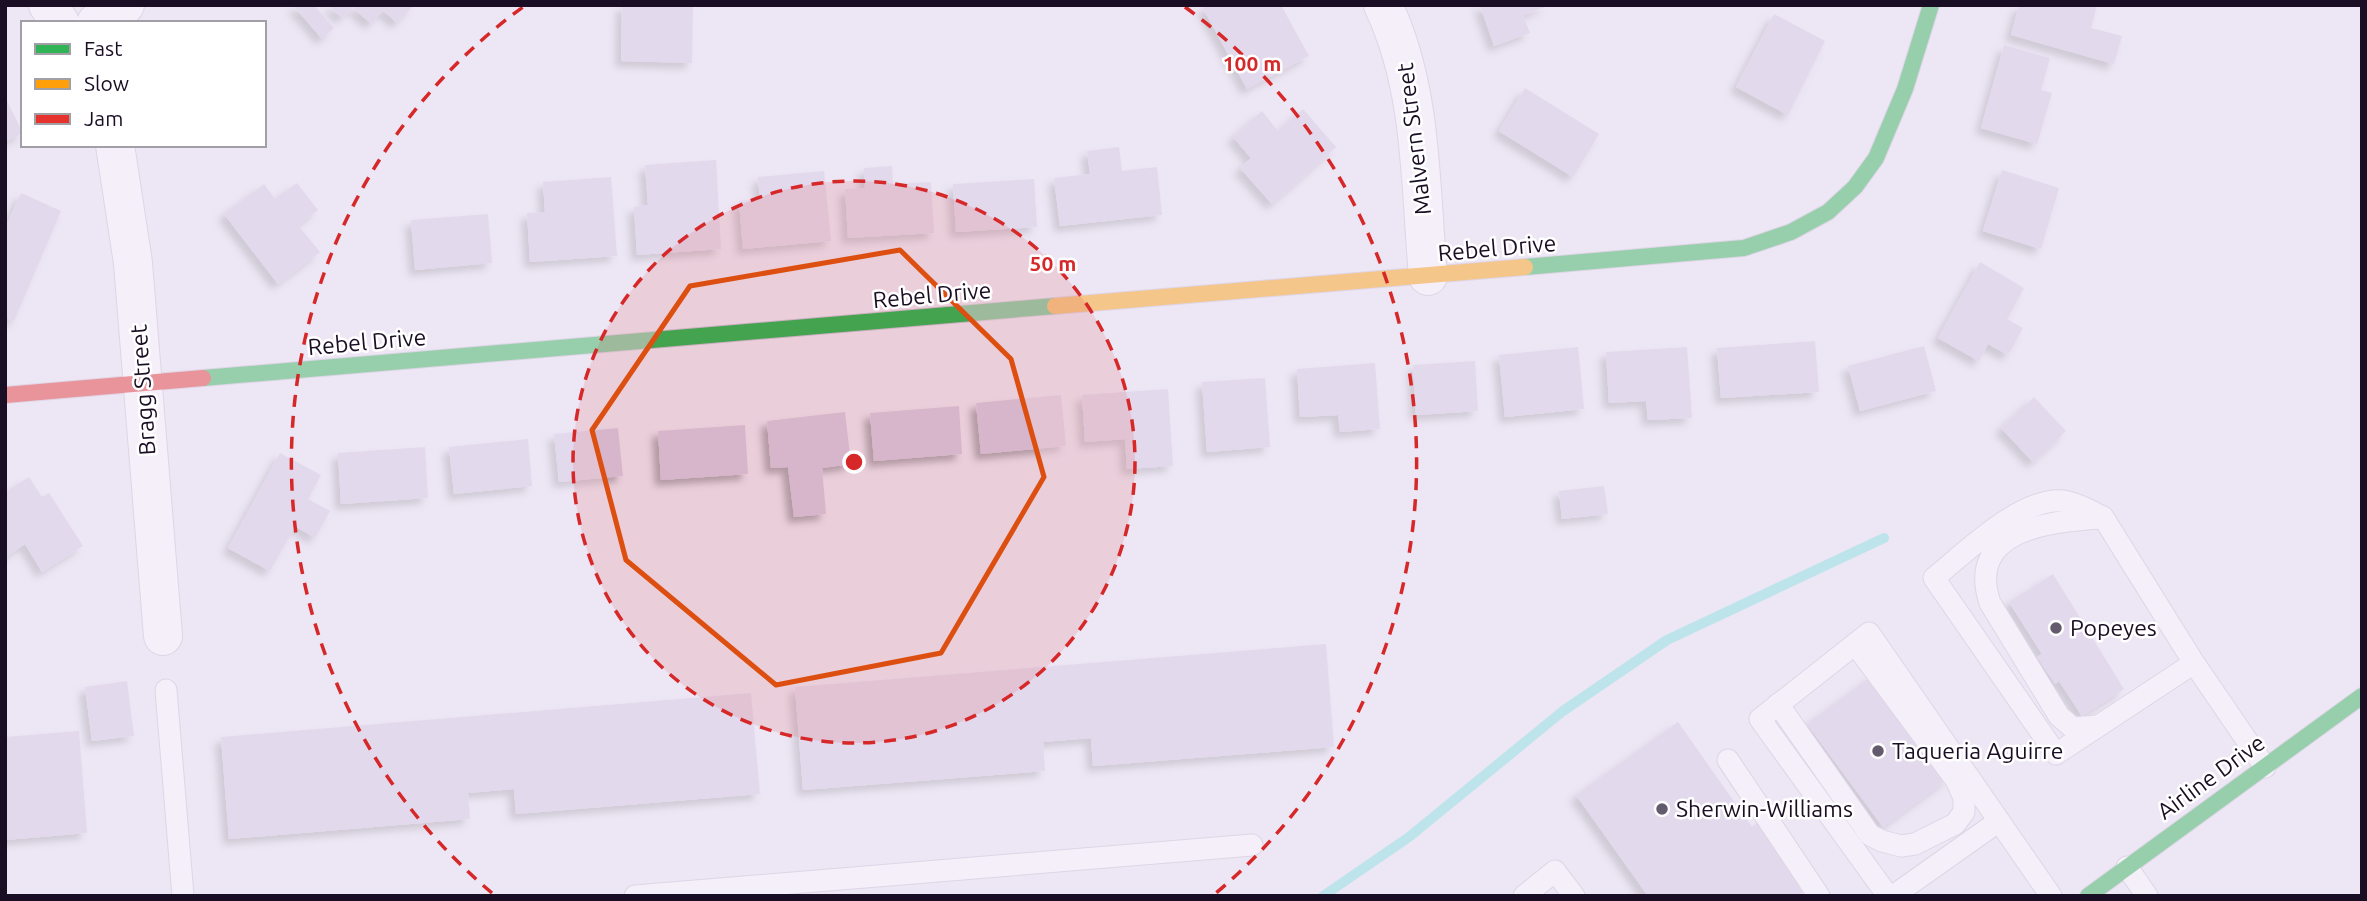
<svg xmlns="http://www.w3.org/2000/svg" width="2367" height="901" viewBox="0 0 2367 901" font-family="Ubuntu,sans-serif">
  <style>
    .lines { fill: none; stroke-linecap: round; stroke-linejoin: round }
    .stream { stroke: #85e2df; stroke-width: 10 }
    .building { fill: #d8cae3; filter: url(#shadow) }
    .lane-casing { stroke: #ccc2d5; stroke-width: 23 }
    .street-casing { stroke: #ccc2d5; stroke-width: 40 }
    .fast-casing { stroke: #ccc2d5; stroke-width: 18 }
    .slow-casing { stroke: #ccc2d5; stroke-width: 18 }
    .jam-casing { stroke: #ccc2d5; stroke-width: 18 }
    .lane { stroke: #fcfbfd; stroke-width: 21 }
    .street { stroke: #fcfbfd; stroke-width: 38 }
    .fast { stroke: #30b455; stroke-width: 16 }
    .slow { stroke: #ff9f0a; stroke-width: 16 }
    .jam { stroke: #e5322d; stroke-width: 16 }
    .marked { fill: none; stroke: #de550d; stroke-width: 5; stroke-linejoin: round }
    .ring { fill: none; stroke: #d62828; stroke-width: 3.5; stroke-dasharray: 12 9 }
    .poi-dot { fill: #645a6d; stroke: #fff; stroke-width: 2.5 }
    .labels { text-anchor: middle; stroke-width: 5; stroke-linejoin: round; paint-order: stroke }
    .street-label { font-size: 23px; fill: #1a0e24; stroke: #fff }
    .poi-label { font-size: 23px; fill: #1a0e24; stroke: #fff; text-anchor: start }
    .centre { fill: #d62828; stroke: #fff; stroke-width: 3.5 }
    .ring-label { font-size: 21px; text-anchor: middle; font-weight: bold; fill: #d62828; stroke: #fff; stroke-width: 5; stroke-linejoin: round; paint-order: stroke }
  </style>
  <defs>
    <filter id="shadow"><feDropShadow dx="-6" dy="6" stdDeviation="3.5" flood-color="#0004"/></filter>
  </defs>
  <rect width="100%" height="100%" fill="#ede6f4"/>
  <g class="lines">
    <path class="stream" d="M 1323,896 L 1409,837 L 1563,711 L 1667,640 L 1884,538"/>
  </g>
  <g class="building">
    <path d="M 293,5 L 314,5 L 334,28 L 322,39 Z"/>
    <path d="M 328,5 L 414,5 L 397,23 L 383,10 L 371,24 L 353,7 L 342,18 Z"/>
    <path d="M 622,5 L 693,6 L 692,63 L 621,61 Z"/>
    <path d="M 1208,5 L 1281,5 L 1309,56 L 1247,89 L 1203,8 Z"/>
    <path d="M 1480,5 L 1548,5 L 1548,6 L 1523,15 L 1530,33 L 1494,46 Z"/>
    <path d="M 2019,5 L 2097,5 L 2091,28 L 2122,36 L 2114,64 L 2011,35 Z"/>
    <path d="M 1774,14 L 1825,41 L 1788,115 L 1736,87 Z"/>
    <path d="M 2004,45 L 2050,58 L 2041,90 L 2052,93 L 2037,144 L 1981,128 Z"/>
    <path d="M 1525,88 L 1599,134 L 1573,177 L 1499,131 Z"/>
    <path d="M 5,97 L 23,133 L 5,142 Z"/>
    <path d="M 1303,109 L 1336,147 L 1272,204 L 1240,168 L 1251,158 L 1233,137 L 1262,111 L 1278,131 Z"/>
    <path d="M 1119,147 L 1122,171 L 1157,167 L 1162,215 L 1060,226 L 1054,178 L 1090,174 L 1087,151 Z"/>
    <path d="M 716,160 L 721,249 L 637,255 L 634,207 L 648,205 L 645,165 Z"/>
    <path d="M 892,166 L 893,184 L 931,182 L 934,233 L 848,238 L 845,189 L 865,188 L 864,168 Z"/>
    <path d="M 2002,170 L 2059,188 L 2041,249 L 1983,231 Z"/>
    <path d="M 824,171 L 831,241 L 743,249 L 739,201 L 760,199 L 758,177 Z"/>
    <path d="M 611,177 L 617,256 L 530,262 L 527,213 L 545,212 L 543,182 Z"/>
    <path d="M 1034,179 L 1037,227 L 956,232 L 953,184 Z"/>
    <path d="M 297,183 L 318,210 L 298,225 L 320,252 L 278,284 L 224,214 L 264,184 L 275,199 Z"/>
    <path d="M 21,193 L 61,211 L 14,321 L 5,318 L 5,221 L 8,222 Z"/>
    <path d="M 488,214 L 492,263 L 415,270 L 411,220 Z"/>
    <path d="M 1980,262 L 2024,288 L 2007,319 L 2023,328 L 2008,355 L 1988,344 L 1979,361 L 1938,338 Z"/>
    <path d="M 1815,341 L 1819,392 L 1721,398 L 1717,348 Z"/>
    <path d="M 1924,346 L 1936,391 L 1860,411 L 1848,366 Z"/>
    <path d="M 1578,347 L 1584,409 L 1505,417 L 1499,355 Z"/>
    <path d="M 1687,347 L 1692,418 L 1648,420 L 1646,401 L 1609,403 L 1606,352 Z"/>
    <path d="M 1475,361 L 1478,411 L 1416,415 L 1413,365 Z"/>
    <path d="M 1375,363 L 1380,429 L 1340,432 L 1338,415 L 1300,417 L 1297,369 Z"/>
    <path d="M 1265,378 L 1270,447 L 1207,452 L 1202,382 Z"/>
    <path d="M 1168,389 L 1173,466 L 1127,469 L 1125,439 L 1085,442 L 1082,395 Z"/>
    <path d="M 1061,395 L 1066,446 L 981,454 L 976,403 Z"/>
    <path d="M 2034,397 L 2066,431 L 2033,462 L 2001,428 Z"/>
    <path d="M 959,406 L 962,454 L 874,461 L 870,413 Z"/>
    <path d="M 845,412 L 851,464 L 822,468 L 826,514 L 794,517 L 788,467 L 771,468 L 767,421 Z"/>
    <path d="M 745,425 L 748,474 L 661,480 L 658,431 Z"/>
    <path d="M 618,428 L 623,476 L 559,482 L 554,434 Z"/>
    <path d="M 528,439 L 532,486 L 454,494 L 449,447 Z"/>
    <path d="M 425,447 L 428,498 L 341,504 L 338,453 Z"/>
    <path d="M 280,453 L 321,475 L 308,499 L 330,511 L 315,538 L 295,526 L 270,571 L 228,548 Z"/>
    <path d="M 29,477 L 42,497 L 49,493 L 83,546 L 42,572 L 25,544 L 7,556 L 5,553 L 5,492 Z"/>
    <path d="M 1604,486 L 1608,514 L 1562,519 L 1559,491 Z"/>
    <path d="M 2053,574 L 2124,689 L 2082,716 L 2059,681 L 2055,684 L 2037,657 L 2042,654 L 2009,602 Z"/>
    <path d="M 1326,644 L 1334,747 L 1093,766 L 1091,738 L 1043,742 L 1045,771 L 803,790 L 795,687 Z"/>
    <path d="M 1873,675 L 1949,778 L 1883,827 L 1807,724 Z"/>
    <path d="M 127,681 L 134,736 L 92,741 L 85,687 Z"/>
    <path d="M 751,693 L 760,794 L 516,814 L 514,789 L 468,793 L 470,819 L 229,839 L 221,737 Z"/>
    <path d="M 1678,722 L 1752,827 L 1758,822 L 1806,889 L 1798,896 L 1648,896 L 1576,795 Z"/>
    <path d="M 79,731 L 87,833 L 5,840 L 5,737 Z"/>
  </g>
  <g class="lines">
    <g class="lane-casing">
      <g id="lane">
        <path d="M 2194,663 L 2056,754 L 1934,578 C 1965,553 2021,497 2063,501 C 2078,503 2090,511 2103,517 L 2194,663 L 2265,767"/>
        <path d="M 166,690 L 183,896"/>
        <path d="M 1778,704 L 1870,835 L 1882,841 L 1901,846 L 1915,844 L 1955,824 L 1964,812 L 1964,798 L 1956,780 L 1855,644"/>
        <path d="M 2097,726 L 2073,728 L 2059,716 L 1990,603 C 1966,530 2048,521 2101,518"/>
        <path d="M 1728,760 L 1819,896"/>
        <path d="M 2127,867 L 2147,896"/>
        <path d="M 635,896 L 1252,845"/>
        <path d="M 1524,896 L 1555,871 L 1574,896"/>
        <path d="M 1888,896 L 1760,719 L 1869,633 L 2051,896"/>
        <path d="M 1893,896 L 1999,821"/>
      </g>
    </g>
    <g class="street-casing">
      <g id="street">
        <path d="M 48,5 L 60,23"/>
        <path d="M 1383,5 C 1423,89 1420,185 1428,276"/>
        <path d="M 96,23 L 125,5"/>
        <path d="M 115,145 L 133,263 L 163,636"/>
      </g>
    </g>
    <g class="fast-casing">
      <g id="fast">
        <path d="M 1525,267 L 1744,248 L 1791,232 L 1828,212 L 1855,187 L 1876,158 L 1905,89 L 1931,5"/>
        <path d="M 203,378 L 1055,306"/>
        <path d="M 2088,896 L 2362,696"/>
      </g>
    </g>
    <g class="slow-casing">
      <path id="slow" d="M 1055,306 L 1525,267"/>
    </g>
    <g class="jam-casing">
      <path id="jam" d="M 5,395 L 203,378"/>
    </g>
    <use href="#lane" class="lane"/>
    <use href="#street" class="street"/>
    <use href="#fast" class="fast"/>
    <use href="#slow" class="slow"/>
    <use href="#jam" class="jam"/>
  </g>
  <path d="M0 0H2367V901H0ZM 900,250 L 1011,359 L 1044,477 L 941,653 L 776,685 L 626,560 L 592,430 L 690,286 Z" fill="#ede6f4" fill-opacity=".55" fill-rule="evenodd"/>
  <path class="marked" d="M 900,250 L 1011,359 L 1044,477 L 941,653 L 776,685 L 626,560 L 592,430 L 690,286 Z"/>
  <circle cx="854" cy="462" r="281" fill="#d62828" fill-opacity=".12"/>
  <g class="ring">
    <circle cx="854" cy="462" r="281"/>
    <path d="M492 893A563 563 0 0 1 523 7M1185 7A563 563 0 0 1 1216 893"/>
  </g>
  <g class="poi-dot">
    <circle cx="2056" cy="628" r="7"/>
    <circle cx="1878" cy="751" r="7"/>
    <circle cx="1662" cy="809" r="7"/>
  </g>
  <g class="labels">
    <g class="street-label">
      <text transform="translate(1414 139) rotate(-97)" y="8">Malvern Street</text>
      <text transform="translate(1497 248) rotate(-5)" y="8">Rebel Drive</text>
      <text transform="translate(932 295) rotate(-5)" y="8">Rebel Drive</text>
      <text transform="translate(367 342) rotate(-5)" y="8">Rebel Drive</text>
      <text transform="translate(143 390) rotate(-94)" y="8">Bragg Street</text>
      <text transform="translate(2211 777) rotate(-36)" y="8">Airline Drive</text>
    </g>
    <g class="poi-label">
      <text x="2070" y="636">Popeyes</text>
      <text x="1892" y="759">Taqueria Aguirre</text>
      <text x="1676" y="817">Sherwin-Williams</text>
    </g>
  </g>
  <circle cx="854" cy="462" r="10" class="centre"/>
  <g class="ring-label">
    <text x="1252" y="71">100 m</text>
    <text x="1053" y="271">50 m</text>
  </g>
  <rect width="2367" height="901" fill="none" stroke="#1a0e24" stroke-width="14"/>
  <rect x="21" y="21" width="245" height="126" fill="#ffffff" stroke="#a39fa7" stroke-width="2"/>
  <rect x="35" y="44" width="35" height="10" fill="#30b455" stroke="#a39fa7" stroke-width="2"/>
  <text x="84" y="56" font-size="21" fill="#1a0e24">Fast</text>
  <rect x="35" y="79" width="35" height="10" fill="#ff9f0a" stroke="#a39fa7" stroke-width="2"/>
  <text x="84" y="91" font-size="21" fill="#1a0e24">Slow</text>
  <rect x="35" y="114" width="35" height="10" fill="#e5322d" stroke="#a39fa7" stroke-width="2"/>
  <text x="84" y="126" font-size="21" fill="#1a0e24">Jam</text>
</svg>
